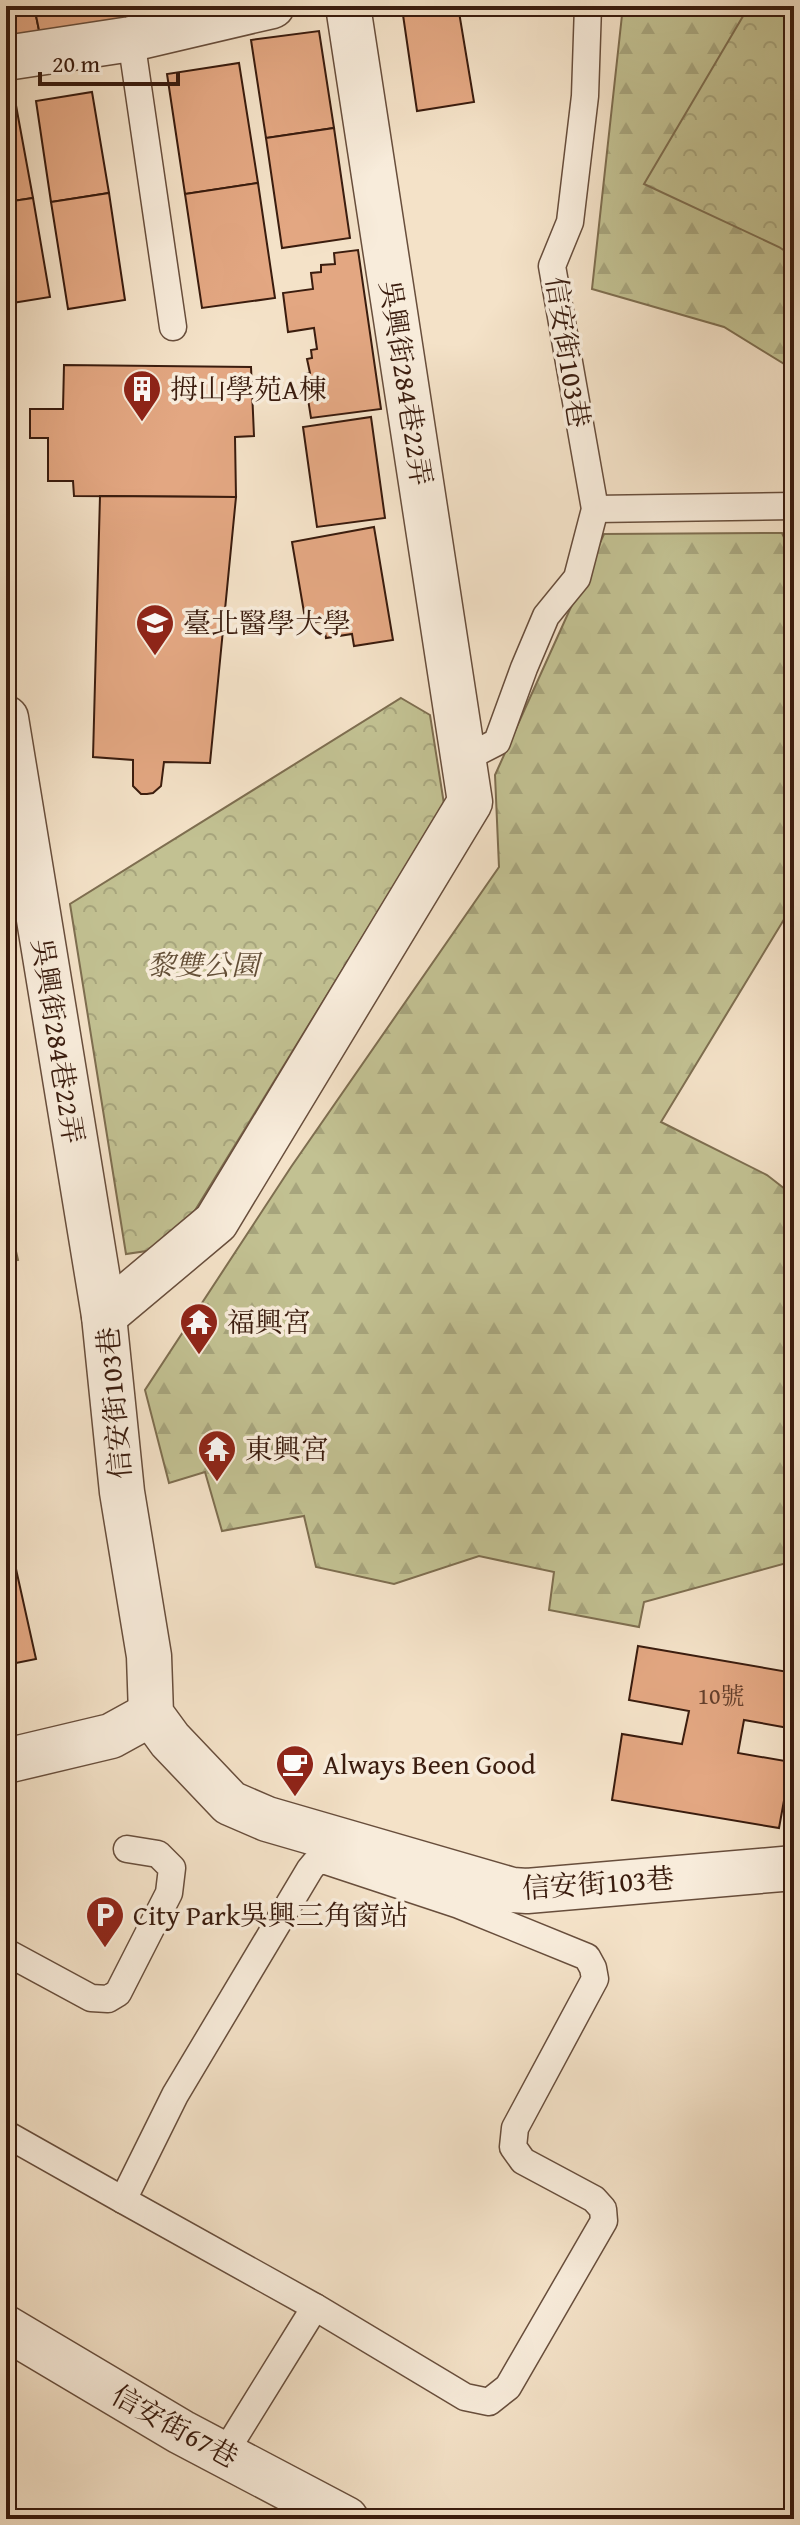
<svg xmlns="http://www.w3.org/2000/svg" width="800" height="2525" viewBox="0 0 800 2525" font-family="'Gentium Book Plus','Noto Serif TC',serif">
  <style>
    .green { fill: #c2c192; stroke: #7e6e50; stroke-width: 2 }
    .forest { fill: url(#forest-firs); stroke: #7e6e50; stroke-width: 2 }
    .park { fill: url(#park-crowns); stroke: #7e6e50; stroke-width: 2 }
    .building { fill: #e3a782; stroke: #3a1c0e; stroke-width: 2 }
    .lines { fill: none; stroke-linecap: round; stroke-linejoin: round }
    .service-casing { stroke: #684e3c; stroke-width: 29 }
    .minor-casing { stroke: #684e3c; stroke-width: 47 }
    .tertiary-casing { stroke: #684e3c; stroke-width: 47 }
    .service { stroke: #f8ecdb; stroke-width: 26 }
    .minor { stroke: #f8ecdb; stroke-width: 44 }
    .tertiary { stroke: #f8ecdb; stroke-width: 44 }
    .labels { text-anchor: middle; stroke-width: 7; stroke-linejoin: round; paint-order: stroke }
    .number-label { font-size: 24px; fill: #643f2b }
    .street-label { font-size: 28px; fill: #3a1c0e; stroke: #f8ecdb }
    .poi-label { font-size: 28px; fill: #3a1c0e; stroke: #f8ecdb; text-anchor: start }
    .park-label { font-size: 28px; font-style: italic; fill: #634e36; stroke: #f8ecdb }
  </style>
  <defs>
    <pattern id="forest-firs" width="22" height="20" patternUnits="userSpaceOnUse" patternTransform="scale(2)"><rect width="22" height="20" fill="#c2c192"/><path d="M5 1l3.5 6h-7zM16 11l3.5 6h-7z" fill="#a7a57d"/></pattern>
    <pattern id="park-crowns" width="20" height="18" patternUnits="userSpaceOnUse" patternTransform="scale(2)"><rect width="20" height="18" fill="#c2c192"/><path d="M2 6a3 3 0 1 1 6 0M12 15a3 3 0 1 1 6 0" fill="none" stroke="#a7a57d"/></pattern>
  </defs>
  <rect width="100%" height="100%" fill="#f4e2c8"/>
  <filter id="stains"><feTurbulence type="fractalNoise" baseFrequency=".0025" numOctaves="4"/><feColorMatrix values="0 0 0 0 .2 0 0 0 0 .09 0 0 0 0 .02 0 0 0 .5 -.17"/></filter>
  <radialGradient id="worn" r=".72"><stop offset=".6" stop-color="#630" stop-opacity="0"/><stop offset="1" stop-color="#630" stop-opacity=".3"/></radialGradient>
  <path class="green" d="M 6,1208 L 18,1260 L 6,1262 Z"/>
  <g class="forest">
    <path d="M 623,6 L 790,6 L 794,113 L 794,370 L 724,327 L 592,289 Z"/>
    <path d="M 782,533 L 794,559 L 794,903 L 661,1122 L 767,1175 L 794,1196 L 794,1561 L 644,1602 L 639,1627 L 549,1610 L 554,1572 L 479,1556 L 394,1584 L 316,1567 L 304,1516 L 222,1531 L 205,1472 L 169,1483 L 145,1390 L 291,1167 L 499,867 L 495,775 L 604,534 Z"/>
  </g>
  <g class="park">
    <path d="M 749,6 L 794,6 L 794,257 L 779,247 L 644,184 Z"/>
    <path d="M 401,698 L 430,715 L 444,804 L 183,1230 L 160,1249 L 126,1254 L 70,904 Z"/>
  </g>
  <g class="building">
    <path d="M 6,6 L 34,6 L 41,40 L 6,48 Z"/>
    <path d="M 34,6 L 128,6 L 131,21 L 41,40 Z"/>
    <path d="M 128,6 L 194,6 L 131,21 Z"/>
    <path d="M 417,6 L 458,6 L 474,102 L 417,111 L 402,8 Z"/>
    <path d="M 319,31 L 334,128 L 266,138 L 251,40 Z"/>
    <path d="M 239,63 L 258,183 L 185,194 L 167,74 Z"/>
    <path d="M 92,92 L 109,193 L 51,202 L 36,101 Z"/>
    <path d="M 15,100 L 33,198 L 6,202 L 6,101 Z"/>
    <path d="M 334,128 L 350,238 L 282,248 L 266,138 Z"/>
    <path d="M 258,183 L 275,298 L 202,308 L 185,194 Z"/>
    <path d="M 109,193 L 125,300 L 68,309 L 51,202 Z"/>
    <path d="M 33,198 L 50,297 L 6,304 L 6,202 Z"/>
    <path d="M 358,250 L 381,409 L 311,418 L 304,374 L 310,373 L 307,359 L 312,358 L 311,350 L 317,349 L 314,328 L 288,332 L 283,293 L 313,289 L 311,273 L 321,272 L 321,265 L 335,264 L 334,253 Z"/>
    <path d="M 64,365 L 251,367 L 254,436 L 235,437 L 236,497 L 74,496 L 73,481 L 48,481 L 48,438 L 30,438 L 30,409 L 63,409 Z"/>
    <path d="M 371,417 L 385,518 L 317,527 L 303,427 Z"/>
    <path d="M 100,496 L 236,497 L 210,763 L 164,762 L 161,786 L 153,793 L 147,794 L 141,794 L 133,786 L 133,760 L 93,757 Z"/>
    <path d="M 374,527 L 393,640 L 354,646 L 352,634 L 326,638 L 323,621 L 306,624 L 292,542 Z"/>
    <path d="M 6,1524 L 36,1659 L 6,1665 Z"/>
    <path d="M 638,1646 L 794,1673 L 794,1729 L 744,1720 L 738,1753 L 791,1762 L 779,1828 L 612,1800 L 622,1734 L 682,1744 L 689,1711 L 629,1700 Z"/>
  </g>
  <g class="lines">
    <g class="service-casing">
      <g id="service">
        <path d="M 131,39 L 173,327"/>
        <path d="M 595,509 L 794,506"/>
        <path d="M 464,759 L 497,742 L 524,668 L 546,616 L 577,578 L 595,509 L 552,266 L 570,222 L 585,96 L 588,6"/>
        <path d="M 323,1860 L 459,1905 L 587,1957 L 593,1968 L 595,1979 L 515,2128 L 513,2147 L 523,2161 L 594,2199 L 603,2209 L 604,2221 L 508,2387 L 489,2402 L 465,2397 L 315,2307 L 123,2200 L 175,2095 L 310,1869 L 315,1863 Z"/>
        <path d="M 6,1952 L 91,1998 L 108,1999 L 118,1993 L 169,1893 L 172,1868 L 158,1854 L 127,1849"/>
        <path d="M 6,2134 L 123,2200"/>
        <path d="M 224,2454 L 315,2307"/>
      </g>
    </g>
    <g class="minor-casing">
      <g id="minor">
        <path d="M 6,58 L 131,39 L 272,6"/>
        <path d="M 6,718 L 104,1316 L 122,1492 L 149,1656 L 151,1714 L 170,1740 L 230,1803 L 267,1819 L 512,1890 L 527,1891 L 794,1868"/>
        <path d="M 104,1316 L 216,1222 L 470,802 L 348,6"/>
        <path d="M 6,1761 L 111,1736 L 151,1714"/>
      </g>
    </g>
    <g class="tertiary-casing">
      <path id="tertiary" d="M 6,2328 L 181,2432 L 346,2519"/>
    </g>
    <use href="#service" class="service"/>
    <use href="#minor" class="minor"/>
    <use href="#tertiary" class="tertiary"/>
  </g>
  <defs>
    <g id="building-pin" transform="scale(2)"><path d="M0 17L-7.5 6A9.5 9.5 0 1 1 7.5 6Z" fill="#8f2418" stroke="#f8ecdb"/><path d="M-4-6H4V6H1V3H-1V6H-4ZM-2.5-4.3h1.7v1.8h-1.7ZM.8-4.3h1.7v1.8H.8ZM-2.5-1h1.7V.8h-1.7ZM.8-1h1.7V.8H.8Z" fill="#fff"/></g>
    <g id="university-pin" transform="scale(2)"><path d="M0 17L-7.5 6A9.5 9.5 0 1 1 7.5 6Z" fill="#8f2418" stroke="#f8ecdb"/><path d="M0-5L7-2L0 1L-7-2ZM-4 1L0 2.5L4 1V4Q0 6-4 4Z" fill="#fff"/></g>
    <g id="temple-pin" transform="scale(2)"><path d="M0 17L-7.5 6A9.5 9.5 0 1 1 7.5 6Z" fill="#8f2418" stroke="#f8ecdb"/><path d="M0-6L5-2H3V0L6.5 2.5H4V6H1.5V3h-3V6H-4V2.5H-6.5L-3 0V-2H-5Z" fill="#fff"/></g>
    <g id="cafe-pin" transform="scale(2)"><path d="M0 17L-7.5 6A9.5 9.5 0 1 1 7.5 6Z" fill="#8f2418" stroke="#f8ecdb"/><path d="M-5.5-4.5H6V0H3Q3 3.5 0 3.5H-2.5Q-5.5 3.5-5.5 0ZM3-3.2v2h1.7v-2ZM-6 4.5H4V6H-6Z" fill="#fff"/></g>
    <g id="parking-pin" transform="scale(2)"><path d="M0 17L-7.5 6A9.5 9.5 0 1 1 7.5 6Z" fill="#8f2418" stroke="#f8ecdb"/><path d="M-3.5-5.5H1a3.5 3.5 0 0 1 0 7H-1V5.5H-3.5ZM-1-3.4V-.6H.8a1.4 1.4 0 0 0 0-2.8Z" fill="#fff"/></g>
  </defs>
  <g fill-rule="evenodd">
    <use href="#building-pin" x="142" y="389"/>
    <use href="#university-pin" x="155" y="623"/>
    <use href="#temple-pin" x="199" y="1322"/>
    <use href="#temple-pin" x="217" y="1449"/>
    <use href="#cafe-pin" x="295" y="1764"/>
    <use href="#parking-pin" x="105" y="1915"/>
  </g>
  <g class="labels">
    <g class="number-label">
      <text x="721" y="1704">10號</text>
    </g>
    <g class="street-label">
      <text transform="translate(568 352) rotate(81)" y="10">信安街103巷</text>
      <text transform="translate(406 383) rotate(81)" y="10">吳興街284巷22弄</text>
      <text transform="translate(58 1041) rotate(81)" y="10">吳興街284巷22弄</text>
      <text transform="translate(114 1403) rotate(-95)" y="10">信安街103巷</text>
      <text transform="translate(598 1883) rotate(-4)" y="10">信安街103巷</text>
      <text transform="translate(175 2426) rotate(29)" y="10">信安街67巷</text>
    </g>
    <g class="poi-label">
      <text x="170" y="399">拇山學苑A棟</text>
      <text x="183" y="633">臺北醫學大學</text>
      <text x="227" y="1332">福興宮</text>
      <text x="245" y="1459">東興宮</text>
      <text x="323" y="1774">Always Been Good</text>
      <text x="133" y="1925">City Park吳興三角窗站</text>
    </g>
    <g class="park-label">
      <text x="203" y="975">黎雙公園</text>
    </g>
  </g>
  <rect width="800" height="2525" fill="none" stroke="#f4e2c8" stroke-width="32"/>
  <rect x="8" y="8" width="784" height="2509" fill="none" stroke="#3a1c0e" stroke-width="4"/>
  <rect x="16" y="16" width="768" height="2493" fill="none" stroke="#3a1c0e" stroke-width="2"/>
  <path d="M40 72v12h138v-12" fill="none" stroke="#3a1c0e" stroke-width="4"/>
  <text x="52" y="72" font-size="24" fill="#3a1c0e" stroke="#f8ecdb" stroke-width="6" paint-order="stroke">20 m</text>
  <rect width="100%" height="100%" filter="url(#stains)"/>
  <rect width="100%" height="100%" fill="url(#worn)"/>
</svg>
